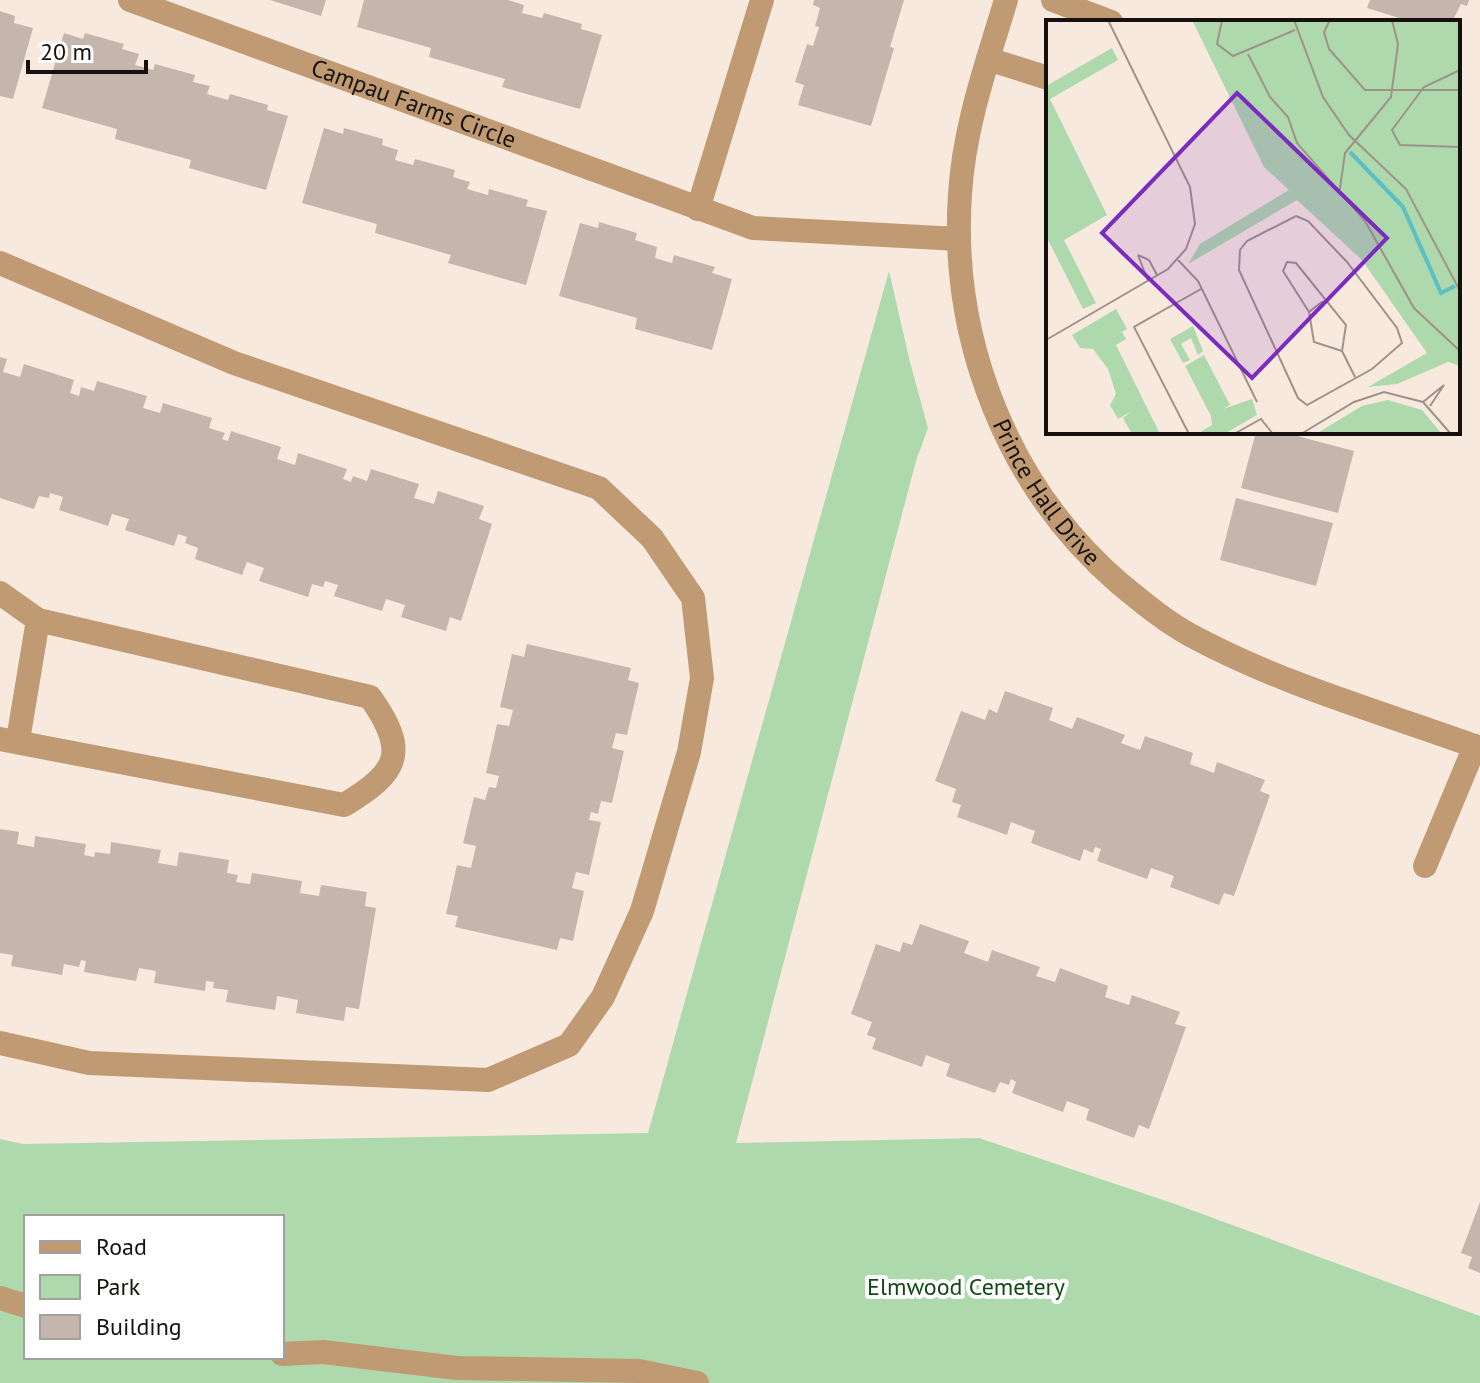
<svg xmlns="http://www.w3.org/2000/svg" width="1480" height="1383" viewBox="0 0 1480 1383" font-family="'PT Sans',sans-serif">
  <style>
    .green { fill: #aed9ac; fill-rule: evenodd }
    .building { fill: #c5b6ad }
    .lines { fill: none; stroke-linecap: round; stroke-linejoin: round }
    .minor { stroke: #bf9a72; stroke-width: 24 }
    .labels { text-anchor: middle; stroke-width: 8; stroke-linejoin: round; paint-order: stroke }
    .street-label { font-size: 24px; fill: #16110e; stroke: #fff }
    .park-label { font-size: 24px; fill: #134915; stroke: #fff }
    .inset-river { fill: none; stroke: #5ac0c4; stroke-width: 4 }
    .inset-road { fill: none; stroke: #9e938b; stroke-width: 2 }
    .view { fill: #7b2cbf; fill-opacity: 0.15; stroke: #7b2cbf; stroke-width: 4 }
    .inset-edge { fill: none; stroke: #16110e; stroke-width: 4 }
  </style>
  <rect width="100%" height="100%" fill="#f8e9df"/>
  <path class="green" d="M 889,271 L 910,362 L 928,428 L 916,461 L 736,1143 L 979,1138 L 1175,1204 L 1480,1316 L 1480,1383 L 0,1383 L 0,1139 L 23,1144 L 648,1133 ZM 26,1217 L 282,1217 L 282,1357 L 26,1357 Z"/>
  <g class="building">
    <path d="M 270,0 L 326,0 L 321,16 Z"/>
    <path d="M 364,0 L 508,0 L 524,5 L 522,13 L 542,18 L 544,13 L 582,24 L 581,29 L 602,35 L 580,109 L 502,87 L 505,79 L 429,57 L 431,48 L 357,27 Z"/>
    <path d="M 814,0 L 904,0 L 890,47 L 894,48 L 871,126 L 798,105 L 804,85 L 795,82 L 807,44 L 813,46 L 819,27 L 815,26 L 820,8 L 813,5 Z"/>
    <path d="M 1370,0 L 1469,0 L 1467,6 L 1461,4 L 1452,22 L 1412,22 L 1367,8 Z"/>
    <path d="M 0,11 L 15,16 L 14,23 L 33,28 L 13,99 L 0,96 Z"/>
    <path d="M 64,33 L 83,39 L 85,33 L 124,44 L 122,49 L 139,54 L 135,65 L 153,70 L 155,64 L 195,75 L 193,82 L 210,86 L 207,94 L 228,100 L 230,94 L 268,105 L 267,110 L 288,116 L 266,190 L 189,168 L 191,160 L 115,139 L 117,129 L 42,108 Z"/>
    <path d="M 324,128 L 343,134 L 344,128 L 383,139 L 382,145 L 398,150 L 395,160 L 413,165 L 415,159 L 455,170 L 453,177 L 470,182 L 467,189 L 488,195 L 489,189 L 528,200 L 526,206 L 547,211 L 526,285 L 448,263 L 451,255 L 375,233 L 377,224 L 302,203 Z"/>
    <path d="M 599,222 L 637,233 L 635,240 L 657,247 L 655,258 L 672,263 L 674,255 L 715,267 L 712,273 L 732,279 L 712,350 L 635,329 L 637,318 L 559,296 L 580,223 L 598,228 Z"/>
    <path d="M 0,357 L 7,359 L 3,372 L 20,377 L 24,364 L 74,380 L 70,393 L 79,396 L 81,387 L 94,391 L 97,381 L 147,396 L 143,408 L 160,413 L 163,403 L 212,418 L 209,428 L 225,433 L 222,439 L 228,441 L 231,431 L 281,447 L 277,459 L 295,465 L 298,453 L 347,469 L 343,479 L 351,482 L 353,476 L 367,481 L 371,469 L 419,484 L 414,498 L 434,504 L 438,491 L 484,506 L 479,519 L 492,524 L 461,621 L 450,617 L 446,631 L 401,617 L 405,605 L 386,599 L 382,611 L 334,596 L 338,585 L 325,581 L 323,587 L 312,584 L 308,597 L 259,581 L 264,568 L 247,562 L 242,575 L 195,559 L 198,548 L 185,543 L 187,537 L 178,534 L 174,546 L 125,530 L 129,519 L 112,514 L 108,526 L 59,510 L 63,497 L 50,493 L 49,498 L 39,496 L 34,509 L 0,498 Z"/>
    <path d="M 1256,432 L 1282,432 L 1354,451 L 1338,513 L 1241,488 Z"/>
    <path d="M 1236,498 L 1333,523 L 1316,586 L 1220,560 Z"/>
    <path d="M 527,644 L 631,668 L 628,680 L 639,683 L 627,735 L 616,733 L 612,748 L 624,751 L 612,803 L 601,801 L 598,814 L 591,812 L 589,820 L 601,822 L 589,875 L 576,872 L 572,888 L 584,891 L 573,941 L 560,938 L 557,950 L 455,927 L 458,916 L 446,914 L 457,865 L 471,868 L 476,846 L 463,843 L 474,797 L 485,800 L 489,787 L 496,788 L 499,776 L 486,773 L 497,724 L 509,726 L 513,710 L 500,707 L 512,654 L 524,657 Z"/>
    <path d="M 1005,691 L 1053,708 L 1049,720 L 1072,729 L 1077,717 L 1125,735 L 1121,743 L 1140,750 L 1145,736 L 1193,753 L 1190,764 L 1214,773 L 1217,762 L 1265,780 L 1260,791 L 1270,795 L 1234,896 L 1224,893 L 1219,905 L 1170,887 L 1174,876 L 1151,868 L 1147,879 L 1097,861 L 1101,849 L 1095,847 L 1093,853 L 1084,849 L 1080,861 L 1031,843 L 1035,831 L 1011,822 L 1007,835 L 957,817 L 961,805 L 952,802 L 956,789 L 935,781 L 961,711 L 985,720 L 989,709 L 997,713 Z"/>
    <path d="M 0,829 L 19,832 L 17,844 L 34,847 L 35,836 L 86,844 L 84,855 L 94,857 L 95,852 L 110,854 L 111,842 L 161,850 L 158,863 L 177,866 L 179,852 L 229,860 L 227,873 L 238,875 L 236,882 L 250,884 L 252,873 L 302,881 L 300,893 L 319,896 L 321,885 L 367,892 L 365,906 L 376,908 L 359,1009 L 346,1007 L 344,1021 L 296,1013 L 298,1000 L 277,996 L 275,1010 L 226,1002 L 228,990 L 213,988 L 214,982 L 206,981 L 205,991 L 154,983 L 156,971 L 139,968 L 136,981 L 84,972 L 86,961 L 81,960 L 79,967 L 64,964 L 62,975 L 11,966 L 13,955 L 0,953 Z"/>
    <path d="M 920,924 L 969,941 L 964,953 L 988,962 L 992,950 L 1040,967 L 1036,976 L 1055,982 L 1060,968 L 1108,986 L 1105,997 L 1129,1005 L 1132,995 L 1180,1012 L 1175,1024 L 1186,1027 L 1149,1129 L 1139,1125 L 1134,1138 L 1086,1120 L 1089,1109 L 1067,1101 L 1063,1112 L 1012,1093 L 1016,1082 L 1011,1079 L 1009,1085 L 1000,1082 L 995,1093 L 946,1076 L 950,1064 L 926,1055 L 922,1067 L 872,1049 L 876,1038 L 867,1035 L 872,1022 L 851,1014 L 876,944 L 900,952 L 903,942 L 912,945 Z"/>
    <path d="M 1480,1202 L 1480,1273 L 1468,1268 L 1472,1257 L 1461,1253 Z"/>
  </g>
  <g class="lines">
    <g class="minor">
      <path id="s1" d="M 130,0 L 753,228 L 959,239"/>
      <path id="s2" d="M 1006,0 C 987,63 964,127 960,194 C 950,341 1008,487 1119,583 C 1142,602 1166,622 1192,636 C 1283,685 1384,713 1480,748"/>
      <path d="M 1053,0 L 1111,22"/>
      <path d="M 988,59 L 1048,78"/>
      <path d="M 698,209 L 762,0"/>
      <path d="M 0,263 L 234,363 L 599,488 L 652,538 L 693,598 L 702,678 L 689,752 L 642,911 L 603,997 L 569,1045 L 488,1080 L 89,1063 L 0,1043"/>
      <path d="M 0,593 L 38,620 L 18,740"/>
      <path d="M 0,739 L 344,805 C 399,772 409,752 370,697 L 38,620"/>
      <path d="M 1425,866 L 1475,746"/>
      <path d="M 0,1298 L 26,1306"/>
      <path d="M 282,1354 L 323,1352 L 457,1368 L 639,1371 L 697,1383"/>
    </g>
  </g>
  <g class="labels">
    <g class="street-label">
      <text dy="8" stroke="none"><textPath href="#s1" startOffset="302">Campau Farms Circle</textPath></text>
      <text dy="8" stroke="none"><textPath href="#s2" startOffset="518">Prince Hall Drive</textPath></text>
    </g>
    <g class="park-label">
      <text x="966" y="1295">Elmwood Cemetery</text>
    </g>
  </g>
  <g transform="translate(1046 20)">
    <rect width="414" height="414" fill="#f8e9df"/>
    <path d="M 146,0 L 414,0 L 414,346 L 402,342 L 351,364 L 322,367 L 381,333 L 316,240 L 251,180 L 142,244 L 154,224 L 243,170 L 218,147 ZM 66,28 L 72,40 L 4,79 L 61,195 L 18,220 L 50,283 L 37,289 L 0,216 L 0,66 ZM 70,289 L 81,309 L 76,312 L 80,319 L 70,325 L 114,414 L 86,414 L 77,398 L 86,391 L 72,399 L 64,385 L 70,374 L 62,349 L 47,329 L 34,328 L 26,315 ZM 147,306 L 157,331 L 152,335 L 145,318 L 135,324 L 144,340 L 137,343 L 124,319 ZM 158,335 L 184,385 L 177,389 L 206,379 L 211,395 L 178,414 L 153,413 L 166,405 L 165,396 L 139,346 ZM 342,380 L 376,390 L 396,414 L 270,414 L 316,386 Z" fill="#aed9ac"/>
    <path class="inset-river" d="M 304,132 L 357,187 L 395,273 L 409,266"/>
    <path class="inset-road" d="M 176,0 L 171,24 L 187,36 L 249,10M 248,0 L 277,77 L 303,115 L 360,169 L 414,271M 284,0 L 278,12 L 283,29 L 319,70 L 414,70M 202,34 L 224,77 L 242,97 L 251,123 L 319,201 L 368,288 L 414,331M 414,50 L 378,67 L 346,110 L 354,125 L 414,127M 293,175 L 299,133 L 345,77 L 352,24 L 346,0M 250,196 L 262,201 L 301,242 L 351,308 L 356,323 L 326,349 L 261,385 L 252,378 L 193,250 L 194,230 L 201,221 ZM 92,235 L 103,240 L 111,255M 92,235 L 102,261M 132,240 L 152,261 L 211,382M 277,281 L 263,292 L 268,322 L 296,331M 263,292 L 237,251 L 241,242 L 250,243 L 300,305 L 296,331 L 309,357M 0,320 L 122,249 L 140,229 L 149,204 L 144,167 L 62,0M 377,382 L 398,365 L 384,386M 143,414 L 88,307 L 155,269M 188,414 L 215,399 L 227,414M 255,414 L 308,382 L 338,372 L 377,382 L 405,414"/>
    <path class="view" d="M 191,73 L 341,218 L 206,358 L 56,213 Z"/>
    <rect width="414" height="414" class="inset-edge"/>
  </g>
  <rect x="24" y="1215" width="260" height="144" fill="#ffffff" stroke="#a2a09f" stroke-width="2"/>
  <rect x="40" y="1241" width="40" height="12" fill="#bf9a72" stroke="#a2a09f" stroke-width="2"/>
  <text x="96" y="1255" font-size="24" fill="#16110e">Road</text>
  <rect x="40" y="1275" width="40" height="24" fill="#aed9ac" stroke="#a2a09f" stroke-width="2"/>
  <text x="96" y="1295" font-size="24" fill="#16110e">Park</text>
  <rect x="40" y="1315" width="40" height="24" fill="#c5b6ad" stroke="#a2a09f" stroke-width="2"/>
  <text x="96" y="1335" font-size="24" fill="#16110e">Building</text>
  <path d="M28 60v12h118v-12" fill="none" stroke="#16110e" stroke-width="4"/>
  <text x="40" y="60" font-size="24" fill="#16110e" stroke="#ffffff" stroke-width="6" paint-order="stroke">20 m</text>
</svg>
